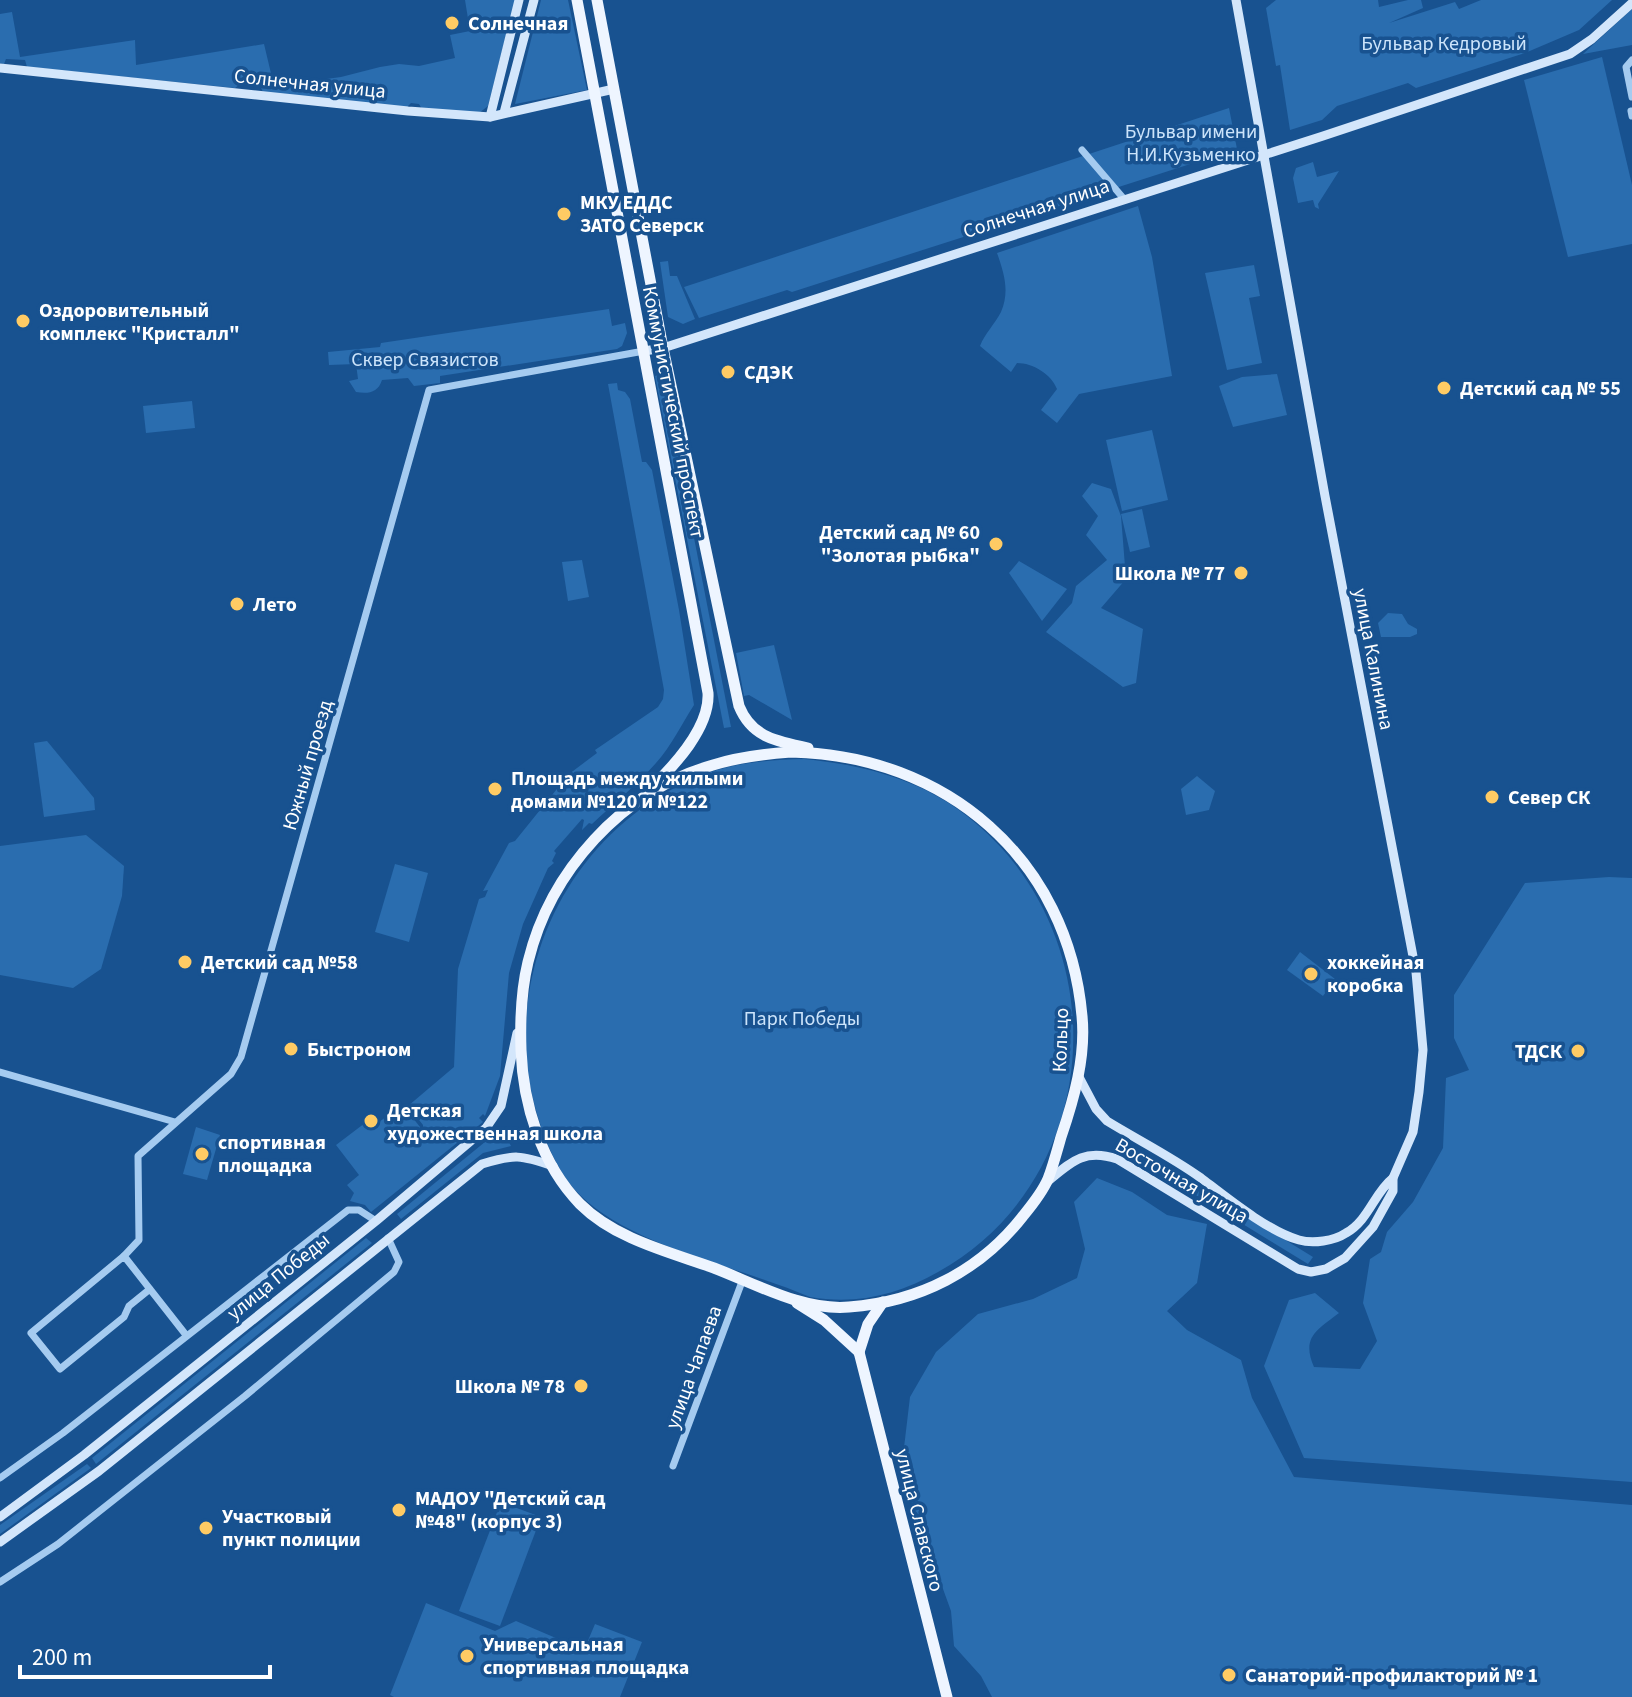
<svg xmlns="http://www.w3.org/2000/svg" width="1632" height="1697" viewBox="0 0 1632 1697" font-family="'Source Sans 3',sans-serif">
  <style>
    .green { fill: #2a6daf }
    .lines { fill: none; stroke-linecap: round; stroke-linejoin: round }
    .street { stroke: #a5cbf0; stroke-width: 7 }
    .secondary { stroke: #d3e6fb; stroke-width: 9 }
    .primary { stroke: #eef5ff; stroke-width: 11 }
    .poi-dot { fill: #ffcb64; stroke: #185290; stroke-width: 3 }
    .labels { text-anchor: middle; stroke-width: 7; stroke-linejoin: round; paint-order: stroke }
    .poi-label { font-size: 20px; font-weight: bold; fill: #fff; stroke: #185290; text-anchor: start }
    .park-label { font-size: 20px; fill: #cce4fb; stroke: #185290 }
    .street-label { font-size: 20px; fill: #fff; stroke: #185290 }
  </style>
  <rect width="100%" height="100%" fill="#185290"/>
  <g class="green">
    <path d="M 465,0 L 515,0 L 488,106 L 479,113 L 422,109 L 419,104 L 411,103 L 406,108 L 263,92 L 259,84 L 244,81 L 235,88 L 27,67 L 25,60 L 6,59 L 4,64 L 0,63 L 0,14 L 12,12 L 20,57 L 135,40 L 136,65 L 264,44 L 274,86 L 341,77 L 380,67 L 399,64 L 419,66 L 455,58 L 450,35 L 470,31 Z"/>
    <path d="M 541,0 L 568,0 L 587,90 L 515,104 Z"/>
    <path d="M 1276,0 L 1378,0 L 1379,7 L 1408,0 L 1421,0 L 1423,8 L 1389,23 L 1455,2 L 1459,9 L 1481,0 L 1612,0 L 1579,30 L 1525,53 L 1416,88 L 1408,83 L 1337,106 L 1322,120 L 1290,130 L 1280,65 L 1276,66 L 1266,8 Z"/>
    <path d="M 1632,9 L 1632,45 L 1583,54 Z"/>
    <path d="M 1602,57 L 1632,185 L 1632,244 L 1568,257 L 1524,80 Z"/>
    <path d="M 1229,108 L 1237,149 L 792,292 L 787,290 L 699,318 L 684,287 Z"/>
    <path d="M 1313,162 L 1317,177 L 1339,171 L 1318,204 L 1319,209 L 1315,207 L 1313,200 L 1298,203 L 1293,178 L 1296,168 Z"/>
    <path d="M 1138,206 L 1152,257 L 1172,376 L 1079,394 L 1057,423 L 1041,410 L 1057,389 C 1051,374 1033,363 1017,363 L 1011,372 L 980,346 C 985,333 995,324 1001,312 C 1010,291 1004,273 997,253 Z"/>
    <path d="M 668,261 L 670,276 L 677,276 L 695,319 L 683,324 L 668,317 L 660,262 Z"/>
    <path d="M 1254,265 L 1260,296 L 1249,298 L 1262,363 L 1227,370 L 1205,273 Z"/>
    <path d="M 609,309 L 612,326 L 625,323 L 627,333 L 622,346 L 617,349 L 440,376 L 440,383 L 414,386 L 408,378 L 382,380 C 378,393 368,394 356,392 L 349,381 L 358,379 L 356,364 L 329,365 L 328,352 L 380,347 L 381,343 Z"/>
    <path d="M 662,374 L 731,727 L 724,728 L 655,376 Z"/>
    <path d="M 1277,374 L 1287,415 L 1233,427 L 1219,386 L 1242,377 Z"/>
    <path d="M 617,383 L 618,390 L 625,392 L 630,399 L 642,462 L 646,462 L 652,470 L 679,610 L 694,705 C 681,725 672,745 656,763 C 637,785 613,804 592,824 L 589,823 L 582,830 L 584,820 L 582,819 L 554,851 L 556,853 L 552,861 L 554,863 L 548,868 L 523,924 L 509,973 L 500,1076 L 485,1116 L 483,1114 L 479,1118 L 483,1122 L 371,1212 L 365,1205 L 350,1201 L 354,1193 L 347,1185 L 359,1175 L 336,1145 L 365,1123 L 370,1129 L 391,1113 L 395,1116 L 405,1108 L 420,1127 L 417,1135 L 423,1130 L 423,1125 L 408,1106 L 454,1067 L 458,969 L 479,899 L 485,897 L 488,890 L 483,891 L 509,843 L 515,841 L 569,774 L 597,753 L 595,750 L 658,707 L 663,699 L 664,690 L 608,384 Z"/>
    <path d="M 192,401 L 195,428 L 146,433 L 143,406 Z"/>
    <path d="M 1152,430 L 1168,500 L 1122,511 L 1106,440 Z"/>
    <path d="M 1092,483 L 1111,489 L 1121,516 L 1126,579 L 1101,608 L 1143,629 L 1136,683 L 1123,687 L 1046,632 L 1072,603 L 1076,586 L 1107,560 L 1086,535 L 1098,516 L 1082,496 Z"/>
    <path d="M 1142,509 L 1150,547 L 1130,552 L 1121,514 Z"/>
    <path d="M 582,560 L 589,597 L 568,601 L 562,562 Z"/>
    <path d="M 1019,561 L 1067,589 L 1042,621 L 1009,573 Z"/>
    <path d="M 1388,613 L 1402,614 L 1408,624 L 1417,629 L 1417,634 L 1410,637 L 1381,637 L 1378,623 Z"/>
    <path d="M 774,645 L 792,720 L 749,695 L 744,696 L 736,653 Z"/>
    <path d="M 47,741 L 94,798 L 95,810 L 44,817 L 34,743 Z"/>
    <path d="M 804,759 C 863,765 920,779 967,816 C 1118,934 1108,1177 938,1272 C 898,1295 856,1305 810,1297 C 741,1267 633,1247 580,1195 C 552,1168 536,1118 529,1080 C 509,952 581,822 703,775 C 735,762 770,760 804,759 Z"/>
    <path d="M 1197,776 L 1215,791 L 1209,810 L 1186,815 L 1181,789 Z"/>
    <path d="M 86,835 L 124,866 L 122,896 L 101,969 L 73,988 L 0,975 L 0,846 Z"/>
    <path d="M 395,864 L 428,873 L 409,942 L 375,932 Z"/>
    <path d="M 1609,877 L 1632,878 L 1632,1482 L 1304,1458 L 1264,1366 L 1289,1300 L 1315,1293 L 1339,1313 C 1317,1330 1301,1337 1314,1367 L 1360,1369 L 1377,1341 L 1363,1303 L 1370,1259 L 1381,1252 L 1387,1232 L 1413,1202 L 1443,1148 L 1446,1078 L 1469,1070 L 1454,1038 L 1454,995 L 1525,883 Z"/>
    <path d="M 1300,952 L 1335,979 L 1323,996 L 1287,970 Z"/>
    <path d="M 196,1127 L 220,1135 L 207,1180 L 183,1174 Z"/>
    <path d="M 502,1128 L 511,1146 L 483,1153 L 401,1219 L 397,1214 Z"/>
    <path d="M 1121,1139 L 1313,1257 L 1308,1264 L 1116,1146 Z"/>
    <path d="M 1097,1178 L 1132,1192 L 1167,1215 L 1207,1224 L 1197,1283 L 1167,1311 L 1187,1330 L 1241,1360 L 1252,1398 L 1294,1477 L 1632,1505 L 1632,1697 L 992,1697 L 981,1676 L 954,1646 L 951,1611 L 901,1473 L 910,1397 L 936,1352 L 978,1314 L 1033,1299 L 1077,1278 L 1085,1249 L 1074,1202 Z"/>
    <path d="M 366,1238 L 372,1243 L 96,1464 L 92,1458 Z"/>
    <path d="M 87,1464 L 91,1468 L 0,1534 L 0,1525 Z"/>
    <path d="M 501,1502 L 541,1517 L 500,1626 L 459,1611 Z"/>
    <path d="M 426,1603 L 495,1631 L 516,1621 L 584,1650 L 595,1624 L 642,1642 L 620,1697 L 394,1697 L 390,1695 Z"/>
  </g>
  <g class="lines">
    <g class="street">
      <path d="M 1632,60 L 1626,67 L 1632,97"/>
      <path d="M 1631,111 L 1632,116"/>
      <path d="M 1082,150 L 1124,199"/>
      <path d="M 0,1072 L 175,1122"/>
      <path d="M 124,1256 L 139,1240 L 138,1156 L 231,1074 L 241,1057 L 429,390 L 644,351"/>
      <path d="M 150,1289 L 129,1306 L 124,1317 L 60,1369 L 31,1333 L 124,1256 L 186,1335"/>
      <path d="M 673,1466 L 743,1279"/>
      <path d="M 0,1478 L 63,1433 L 348,1210 L 359,1210 L 376,1221"/>
      <path d="M 0,1582 L 58,1544 L 245,1396 L 394,1272 L 399,1262 L 388,1238"/>
    </g>
    <g class="secondary">
      <path d="M 0,68 L 408,111 L 490,117 L 614,89"/>
      <path d="M 504,113 L 534,0"/>
      <path d="M 490,117 L 519,0"/>
      <path d="M 644,351 L 663,348 L 1323,136 L 1570,54 L 1592,39 L 1632,3"/>
      <path d="M 1078,1075 L 1096,1109 L 1107,1121 C 1138,1140 1172,1157 1201,1178 C 1226,1197 1269,1232 1299,1240 C 1313,1244 1334,1241 1346,1233 C 1369,1220 1374,1193 1393,1178"/>
      <path d="M 1047,1182 C 1071,1162 1084,1148 1117,1159 L 1298,1269 L 1311,1272 L 1326,1269 L 1345,1258 L 1373,1227 L 1393,1191 L 1393,1178 L 1413,1132 L 1419,1092 L 1423,1050 L 1416,972 L 1325,496 L 1236,0"/>
      <path d="M 0,1517 L 84,1455 L 209,1355 L 376,1221 L 486,1128 L 501,1106 L 517,1033"/>
      <path d="M 0,1542 L 99,1471 L 482,1164 C 514,1154 521,1155 553,1166"/>
    </g>
    <g class="primary">
      <path d="M 577,0 L 708,693 C 710,728 674,766 650,789"/>
      <path d="M 597,0 L 663,348 L 739,706 C 752,738 777,741 808,748"/>
      <path d="M 791,752 C 946,755 1068,859 1082,1016 C 1086,1057 1074,1099 1061,1137 C 1057,1151 1053,1166 1048,1179 C 1042,1193 1032,1205 1023,1216 C 980,1271 919,1302 849,1307 C 803,1311 756,1284 714,1268 C 669,1252 615,1239 580,1204 C 541,1164 523,1104 521,1050 C 520,1021 521,991 528,962 C 550,871 622,791 713,765 C 739,757 764,754 791,752 Z"/>
      <path d="M 797,1303 L 824,1320 L 859,1352"/>
      <path d="M 859,1352 L 947,1697"/>
      <path d="M 859,1352 L 868,1324 L 883,1302"/>
    </g>
  </g>
  <g class="poi-dot">
    <circle cx="452" cy="23" r="8"/>
    <circle cx="564" cy="214" r="8"/>
    <circle cx="23" cy="321" r="8"/>
    <circle cx="728" cy="372" r="8"/>
    <circle cx="1444" cy="388" r="8"/>
    <circle cx="996" cy="544" r="8"/>
    <circle cx="1241" cy="573" r="8"/>
    <circle cx="237" cy="604" r="8"/>
    <circle cx="495" cy="789" r="8"/>
    <circle cx="1492" cy="797" r="8"/>
    <circle cx="185" cy="962" r="8"/>
    <circle cx="1311" cy="974" r="8"/>
    <circle cx="291" cy="1049" r="8"/>
    <circle cx="1578" cy="1051" r="8"/>
    <circle cx="371" cy="1121" r="8"/>
    <circle cx="202" cy="1154" r="8"/>
    <circle cx="581" cy="1386" r="8"/>
    <circle cx="399" cy="1510" r="8"/>
    <circle cx="206" cy="1528" r="8"/>
    <circle cx="467" cy="1656" r="8"/>
    <circle cx="1229" cy="1675" r="8"/>
  </g>
  <g class="labels">
    <g class="poi-label">
      <text x="468" y="30">Солнечная</text>
      <text x="580" y="209">МКУ ЕДДС<tspan x="580" dy="23">ЗАТО Северск</tspan></text>
      <text x="39" y="317">Оздоровительный<tspan x="39" dy="23">комплекс "Кристалл"</tspan></text>
      <text x="744" y="379">СДЭК</text>
      <text x="1460" y="395">Детский сад № 55</text>
      <text x="980" y="539" text-anchor="end">Детский сад № 60<tspan x="980" dy="23">"Золотая рыбка"</tspan></text>
      <text x="1225" y="580" text-anchor="end">Школа № 77</text>
      <text x="253" y="611">Лето</text>
      <text x="511" y="785">Площадь между жилыми<tspan x="511" dy="23">домами №120 и №122</tspan></text>
      <text x="1508" y="804">Север СК</text>
      <text x="201" y="969">Детский сад №58</text>
      <text x="1327" y="969">хоккейная<tspan x="1327" dy="23">коробка</tspan></text>
      <text x="307" y="1056">Быстроном</text>
      <text x="1562" y="1058" text-anchor="end">ТДСК</text>
      <text x="387" y="1117">Детская<tspan x="387" dy="23">художественная школа</tspan></text>
      <text x="218" y="1149">спортивная<tspan x="218" dy="23">площадка</tspan></text>
      <text x="565" y="1393" text-anchor="end">Школа № 78</text>
      <text x="415" y="1505">МАДОУ "Детский сад<tspan x="415" dy="23">№48" (корпус 3)</tspan></text>
      <text x="222" y="1523">Участковый<tspan x="222" dy="23">пункт полиции</tspan></text>
      <text x="483" y="1651">Универсальная<tspan x="483" dy="23">спортивная площадка</tspan></text>
      <text x="1245" y="1682">Санаторий-профилакторий № 1</text>
    </g>
    <g class="park-label">
      <text x="1444" y="50">Бульвар Кедровый</text>
      <text x="1191" y="138">Бульвар имени<tspan x="1191" dy="23">Н.И.Кузьменко</tspan></text>
      <text x="425" y="366">Сквер Связистов</text>
      <text x="802" y="1025">Парк Победы</text>
    </g>
    <g class="street-label">
      <text transform="translate(310 83) rotate(6)" y="7">Солнечная улица</text>
      <text transform="translate(1036 208) rotate(-18)" y="7">Солнечная улица</text>
      <text transform="translate(674 412) rotate(79)" y="7">Коммунистический проспект</text>
      <text transform="translate(1374 659) rotate(79)" y="7">улица Калинина</text>
      <text transform="translate(307 765) rotate(-74)" y="7">Южный проезд</text>
      <text transform="translate(1060 1040) rotate(-88)" y="7">Кольцо</text>
      <text transform="translate(1182 1180) rotate(30)" y="7">Восточная улица</text>
      <text transform="translate(278 1276) rotate(-39)" y="7">улица Победы</text>
      <text transform="translate(693 1367) rotate(-70)" y="7">улица Чапаева</text>
      <text transform="translate(920 1520) rotate(76)" y="7">улица Славского</text>
    </g>
  </g>
  <path d="M20 1665v12h250v-12" fill="none" stroke="#ffffff" stroke-width="4"/>
  <text x="32" y="1665" font-size="24" fill="#ffffff" stroke="#185290" stroke-width="6" paint-order="stroke">200 m</text>
</svg>
